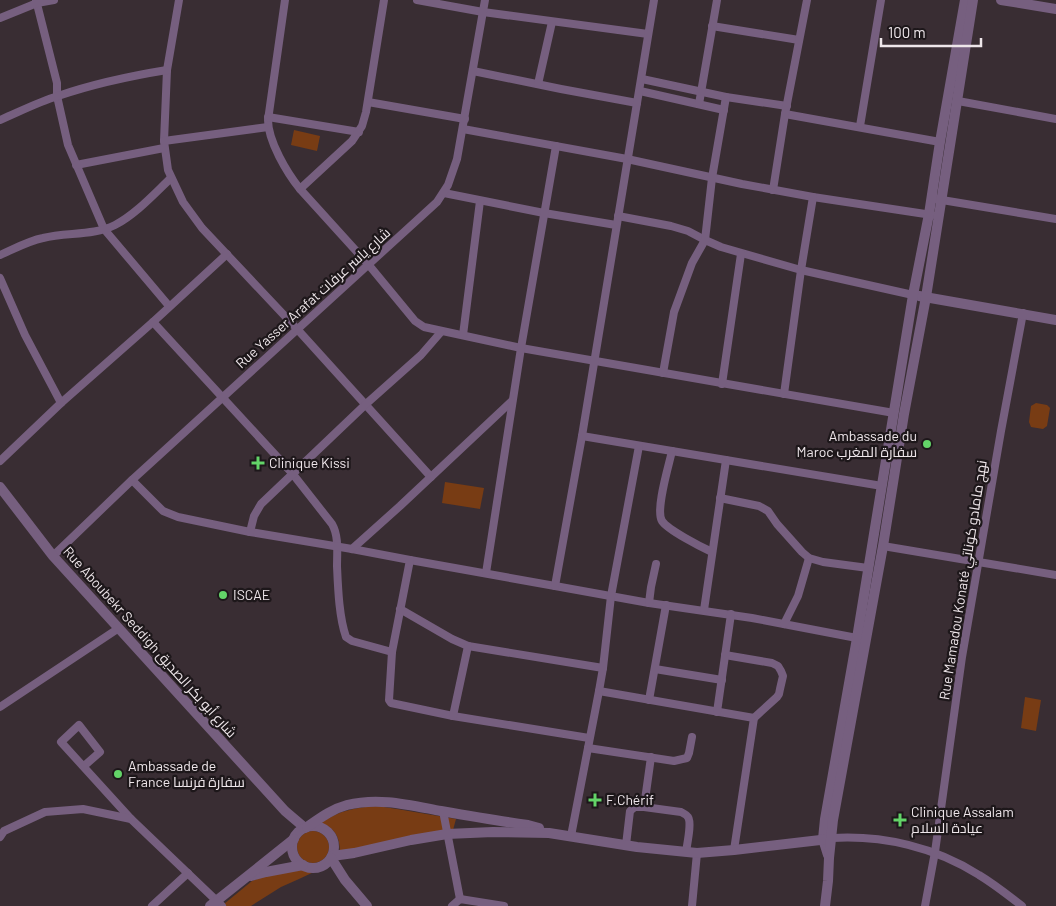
<svg xmlns="http://www.w3.org/2000/svg" width="1056" height="906" viewBox="0 0 1056 906" font-family="Barlow,Cairo,sans-serif">
  <style>
    .green { fill: #783c14 }
    .lines { fill: none; stroke-linecap: round; stroke-linejoin: round }
    .minor { stroke: #765f7f; stroke-width: 8 }
    .tertiary { stroke: #765f7f; stroke-width: 10 }
    .poi-dot { fill: #63d468; stroke: #1d171a; stroke-width: 2 }
    .labels { text-anchor: middle; stroke-width: 4.5; stroke-linejoin: round; paint-order: stroke }
    .street-label { font-size: 14px; fill: #eee6ea; stroke: #1d171a }
    .poi-label { font-size: 14px; fill: #eee6ea; stroke: #1d171a; text-anchor: start }
  </style>
  <rect width="100%" height="100%" fill="#392d33"/>
  <g class="green">
    <path d="M 294,130 L 320,136 L 317,151 L 291,145 Z"/>
    <path d="M 1036,403 L 1047,405 L 1050,408 L 1047,426 L 1043,429 L 1031,427 L 1029,422 L 1031,406 Z"/>
    <path d="M 445,482 L 484,488 L 480,509 L 442,503 Z"/>
    <path d="M 1025,697 L 1041,700 L 1036,731 L 1021,728 Z"/>
    <path d="M 377,806 L 397,809 L 456,819 L 453,830 L 340,854 C 340,839 337,829 321,823 C 338,811 356,807 377,806 Z"/>
    <circle cx="313" cy="847" r="16"/>
    <path d="M 302,868 L 316,871 L 299,879 L 281,887 L 251,906 L 226,906 L 224,904 L 252,881 L 273,872 Z"/>
  </g>
  <g class="lines">
    <g class="minor">
      <path d="M 36,0 L 57,83 L 57,96 L 68,145 L 104,229 L 169,306"/>
      <path d="M 179,0 L 167,70 L 164,141 L 168,170 L 183,202 L 202,228 L 298,330 L 431,477"/>
      <path d="M 285,0 L 268,120 C 268,141 287,173 300,189 L 368,264 L 415,321 L 424,327 L 521,348 L 894,413"/>
      <path d="M 417,0 L 483,12 L 648,34"/>
      <path d="M 0,18 L 37,3 L 54,0"/>
      <path d="M 712,26 L 799,40"/>
      <path d="M 473,71 L 561,89 L 637,103"/>
      <path d="M 642,79 L 726,97 L 787,106"/>
      <path d="M 538,84 L 552,22"/>
      <path d="M 640,91 L 724,110"/>
      <path d="M 958,101 L 1056,119"/>
      <path d="M 368,102 L 465,119"/>
      <path d="M 699,104 L 717,0"/>
      <path d="M 785,114 L 940,142"/>
      <path d="M 268,117 L 359,132"/>
      <path d="M 0,120 C 19,112 38,102 58,96 C 93,84 130,76 167,70"/>
      <path d="M 860,126 L 881,0"/>
      <path d="M 463,129 L 627,159 L 742,184 L 813,197 L 932,215"/>
      <path d="M 164,141 L 268,127"/>
      <path d="M 76,165 L 164,148"/>
      <path d="M 300,189 L 352,141 L 362,126 L 366,112 L 384,0"/>
      <path d="M 773,190 L 785,114 L 807,0"/>
      <path d="M 444,193 L 544,213 L 616,225"/>
      <path d="M 936,199 L 1056,219"/>
      <path d="M 618,216 L 671,226 L 688,231 L 705,240 L 721,247 L 801,270 L 913,295"/>
      <path d="M 0,255 C 14,249 28,241 43,238 C 67,232 93,236 115,225 C 136,214 154,194 171,178"/>
      <path d="M 0,278 L 25,335 L 61,403"/>
      <path d="M 153,322 L 292,473 L 332,524 C 339,536 337,553 337,566 C 338,588 339,617 346,637 L 352,641 L 392,652"/>
      <path d="M 463,335 L 480,201"/>
      <path d="M 663,373 L 674,312 L 692,263 L 705,240 L 712,178 L 726,97"/>
      <path d="M 722,384 L 741,254"/>
      <path d="M 784,394 L 801,270 L 813,197"/>
      <path d="M 582,436 L 882,486"/>
      <path d="M 672,451 C 669,465 655,510 662,521 C 668,530 701,547 712,552"/>
      <path d="M 0,461 L 61,403 L 153,322 L 227,254"/>
      <path d="M 132,480 L 163,511 L 178,517 L 250,532 L 352,549 L 410,560 L 555,586 L 649,603 L 752,618 L 862,639"/>
      <path d="M 720,498 L 759,506 L 768,511 L 777,524 L 802,552 L 809,558 L 823,562 L 868,568"/>
      <path d="M 250,532 L 254,516 L 261,504 L 366,404 L 421,355 L 441,332"/>
      <path d="M 883,546 L 1056,575"/>
      <path d="M 352,549 L 400,506 L 512,401"/>
      <path d="M 53,556 L 132,480 L 437,202 L 448,185 L 457,159 L 485,0"/>
      <path d="M 410,560 L 392,652 L 389,700 L 391,703 L 453,716 L 589,738"/>
      <path d="M 486,573 L 521,348 L 556,146"/>
      <path d="M 555,586 L 582,436 L 654,0"/>
      <path d="M 649,603 L 651,587 L 656,564"/>
      <path d="M 400,609 L 452,639 L 468,646 L 603,668"/>
      <path d="M 704,610 L 726,460"/>
      <path d="M 784,624 L 798,596 L 809,558"/>
      <path d="M 725,655 L 772,663 L 778,666 L 781,671 L 783,676 L 780,689 L 779,694 L 777,697 L 754,718 L 734,850"/>
      <path d="M 655,669 L 722,680"/>
      <path d="M 599,691 L 754,718"/>
      <path d="M 649,700 L 666,605"/>
      <path d="M 0,707 L 119,628"/>
      <path d="M 717,712 L 731,614"/>
      <path d="M 453,716 L 468,646"/>
      <path d="M 588,748 L 674,761 L 687,758 L 689,753 L 692,737"/>
      <path d="M 84,766 L 100,752 L 79,725 L 61,742 L 131,819"/>
      <path d="M 644,807 L 651,757"/>
      <path d="M 443,811 L 460,899"/>
      <path d="M 571,836 L 599,691 L 603,668 L 611,596 L 639,446"/>
      <path d="M 0,837 L 4,831 L 45,812 L 83,809 L 131,819 L 222,906"/>
      <path d="M 832,838 C 883,835 935,847 979,875 C 994,884 1008,895 1022,906"/>
      <path d="M 626,845 L 630,811 L 635,807 L 644,807 L 681,812 C 684,814 686,814 688,817 C 692,823 687,844 686,852"/>
      <path d="M 152,906 L 188,873"/>
      <path d="M 452,906 L 460,899 L 504,906"/>
      <path d="M 692,906 L 697,853"/>
      <path d="M 925,906 L 935,852 L 962,657 L 1001,431 L 1023,313"/>
    </g>
    <g class="tertiary">
      <path d="M 1001,0 L 1056,9"/>
      <path d="M 919,296 L 1056,320"/>
      <path d="M 0,487 L 53,556 L 285,811 L 305,828"/>
      <circle cx="313" cy="847" r="21"/>
      <path d="M 307,827 C 320,818 332,809 347,805 C 379,797 409,805 441,811 C 470,816 499,821 528,825 L 539,828"/>
      <path d="M 828,855 L 823,839 L 825,819 L 857,638 L 913,295 L 929,214 L 940,142 L 965,0"/>
      <path d="M 332,856 L 354,853 L 411,840 L 447,834 L 493,832 L 549,833 L 637,847 L 697,853 L 734,850 L 829,839"/>
      <path d="M 331,858 L 345,880 L 367,906"/>
      <path d="M 251,876 L 266,872 L 303,865"/>
      <path d="M 210,906 L 294,839"/>
      <path d="M 825,906 L 828,881 L 829,858 L 833,820 L 883,546 L 904,414 L 926,297 L 973,0"/>
    </g>
  </g>
  <g class="poi-dot">
    <circle cx="927" cy="444" r="5"/>
    <path d="M255.5 455.5h5v5h5v5h-5v5h-5v-5h-5v-5h5z"/>
    <circle cx="223" cy="595" r="5"/>
    <circle cx="118" cy="774" r="5"/>
    <path d="M592.5 792.5h5v5h5v5h-5v5h-5v-5h-5v-5h5z"/>
    <path d="M897.5 812.5h5v5h5v5h-5v5h-5v-5h-5v-5h5z"/>
  </g>
  <g class="labels">
    <g class="street-label">
      <text transform="translate(313 298) rotate(-42)" y="5">Rue Yasser Arafat شارع ياسر عرفات</text>
      <text transform="translate(963 580) rotate(-81)" y="5">Rue Mamadou Konaté نهج مامادو كوناتي</text>
      <text transform="translate(150 642) rotate(48)" y="5">Rue Aboubekr Seddigh شارع أبو بكر الصديق</text>
    </g>
    <g class="poi-label">
      <text x="917" y="441" text-anchor="end">Ambassade du<tspan x="917" dy="16">Maroc سفارة المغرب</tspan></text>
      <text x="269" y="468">Clinique Kissi</text>
      <text x="233" y="600">ISCAE</text>
      <text x="128" y="771">Ambassade de<tspan x="128" dy="16">France سفارة فرنسا</tspan></text>
      <text x="606" y="805">F.Chérif</text>
      <text x="911" y="817">Clinique Assalam<tspan x="911" dy="16">عيادة السلام</tspan></text>
    </g>
  </g>
  <path d="M881 38v8h100v-8" fill="none" stroke="#eee6ea" stroke-width="2.5"/>
  <text x="888" y="38" font-size="15" fill="#eee6ea" stroke="#1d171a" stroke-width="4" paint-order="stroke">100 m</text>
</svg>
